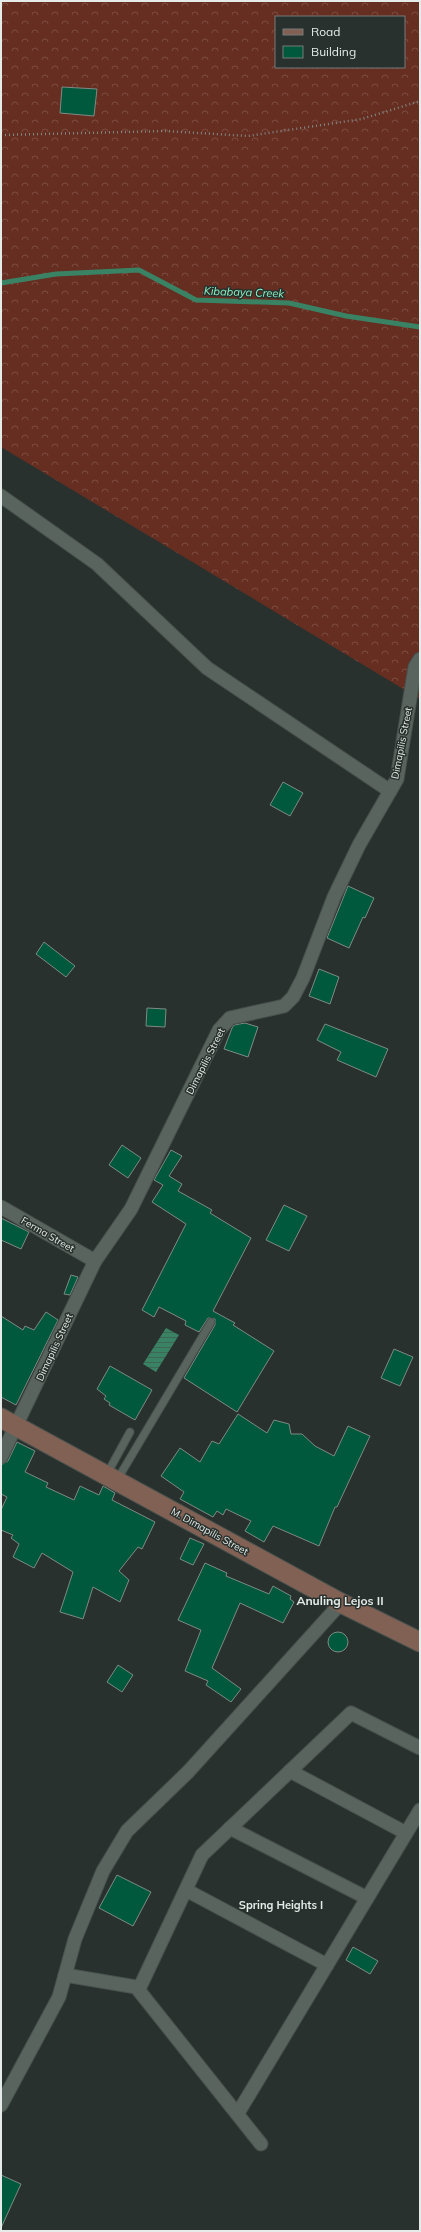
<svg xmlns="http://www.w3.org/2000/svg" width="421" height="2232" viewBox="0 0 421 2232" font-family="Mulish,sans-serif">
  <style>
    .forest { fill: url(#forest-crowns); fill-rule: evenodd }
    .water { fill: url(#water-rules) }
    .lines { fill: none; stroke-linecap: round; stroke-linejoin: round }
    .stream { stroke: #3a8264; stroke-width: 5 }
    .building { fill: #01593d; stroke: #7f8a84 }
    .service-casing { stroke: #47504c; stroke-width: 9 }
    .minor-casing { stroke: #47504c; stroke-width: 15 }
    .secondary-casing { stroke: #47504c; stroke-width: 21 }
    .path { stroke: #808884; stroke-width: 2.5; stroke-dasharray: 1 3; stroke-linecap: butt }
    .service { stroke: #5a645f; stroke-width: 7 }
    .minor { stroke: #5a645f; stroke-width: 13 }
    .secondary { stroke: #826155; stroke-width: 19 }
    .labels { text-anchor: middle; stroke-width: 3; stroke-linejoin: round; paint-order: stroke }
    .street-label { font-size: 10px; fill: #e5ebe8; stroke: #28312d }
    .water-label { font-size: 11px; font-style: italic; fill: #8cf4c5; stroke: #28312d }
    .neighbourhood-label { font-size: 11px; font-weight: bold; fill: #e5ebe8; stroke: #28312d }
    .quarter-label { font-size: 12px; font-weight: bold; fill: #e5ebe8; stroke: #28312d }
  </style>
  <defs>
    <pattern id="forest-crowns" width="20" height="18" patternUnits="userSpaceOnUse"><rect width="20" height="18" fill="#662d21"/><path d="M2 6a3 3 0 1 1 6 0M12 15a3 3 0 1 1 6 0" fill="none" stroke="#7c4c41"/></pattern>
    <pattern id="water-rules" width="6" height="5" patternUnits="userSpaceOnUse"><rect width="6" height="5" fill="#3a8264"/><path d="M0 2.5h6" fill="none" stroke="#3f6756"/></pattern>
  </defs>
  <rect width="100%" height="100%" fill="#28312d"/>
  <path class="forest" d="M 1,1 L 420,1 L 420,699 L 1,447 ZM 276,17 L 404,17 L 404,67 L 276,67 Z"/>
  <path class="water" d="M 166,1328 L 179,1335 L 156,1372 L 143,1364 Z"/>
  <g class="lines">
    <path class="stream" d="M 1,283 L 56,274 L 139,270 L 196,300 L 289,303 L 346,316 L 420,327"/>
  </g>
  <g class="building">
    <path d="M 62,87 L 97,89 L 94,116 L 60,113 Z"/>
    <path d="M 283,782 L 303,793 L 290,816 L 270,805 Z"/>
    <path d="M 348,886 L 374,898 L 365,918 L 363,917 L 349,948 L 327,938 Z"/>
    <path d="M 44,942 L 75,966 L 66,977 L 36,954 Z"/>
    <path d="M 319,969 L 339,977 L 330,1004 L 309,996 Z"/>
    <path d="M 147,1008 L 166,1009 L 165,1027 L 146,1026 Z"/>
    <path d="M 245,1023 L 258,1027 L 248,1057 L 224,1049 L 232,1028 L 234,1025 Z"/>
    <path d="M 325,1024 L 388,1049 L 376,1077 L 337,1060 L 341,1052 L 317,1040 Z"/>
    <path d="M 122,1145 L 141,1158 L 128,1178 L 109,1165 Z"/>
    <path d="M 171,1150 L 182,1156 L 169,1176 L 182,1184 L 178,1191 L 212,1210 L 210,1213 L 251,1238 L 213,1311 L 235,1323 L 233,1325 L 274,1351 L 237,1412 L 184,1378 L 215,1325 L 215,1319 L 208,1318 L 199,1332 L 185,1325 L 186,1321 L 159,1307 L 154,1317 L 142,1310 L 186,1224 L 152,1202 L 163,1185 L 154,1180 Z"/>
    <path d="M 284,1205 L 307,1216 L 289,1251 L 266,1240 Z"/>
    <path d="M 1,1218 L 29,1232 L 21,1249 L 1,1240 Z"/>
    <path d="M 71,1275 L 78,1277 L 70,1295 L 64,1294 Z"/>
    <path d="M 46,1312 L 58,1320 L 16,1405 L 1,1397 L 1,1316 L 23,1330 L 25,1326 L 34,1330 Z"/>
    <path d="M 394,1349 L 413,1357 L 400,1386 L 381,1378 Z"/>
    <path d="M 110,1366 L 152,1390 L 135,1420 L 109,1405 L 110,1403 L 104,1399 L 106,1396 L 97,1389 Z"/>
    <path d="M 238,1414 L 267,1433 L 274,1420 L 289,1424 L 291,1434 L 302,1434 L 315,1446 L 334,1456 L 348,1426 L 370,1436 L 337,1507 L 335,1507 L 319,1546 L 273,1526 L 264,1542 L 245,1531 L 251,1521 L 226,1509 L 223,1515 L 217,1511 L 213,1517 L 180,1499 L 184,1492 L 161,1476 L 180,1448 L 200,1462 L 212,1441 L 219,1444 Z"/>
    <path d="M 17,1442 L 35,1451 L 25,1472 L 48,1483 L 46,1487 L 74,1500 L 80,1486 L 99,1495 L 103,1486 L 115,1493 L 112,1500 L 155,1522 L 142,1549 L 138,1547 L 119,1571 L 129,1580 L 120,1602 L 93,1587 L 83,1619 L 60,1612 L 73,1572 L 42,1553 L 34,1568 L 13,1557 L 19,1544 L 11,1538 L 13,1535 L 1,1530 L 1,1510 L 7,1497 L 1,1494 L 1,1465 L 8,1461 Z"/>
    <path d="M 190,1538 L 204,1544 L 193,1565 L 180,1559 Z"/>
    <path d="M 205,1563 L 227,1573 L 226,1576 L 269,1594 L 273,1586 L 291,1596 L 290,1599 L 294,1602 L 283,1623 L 240,1603 L 212,1668 L 241,1689 L 231,1702 L 206,1685 L 208,1681 L 185,1671 L 201,1630 L 178,1620 Z"/>
    <circle cx="338" cy="1642" r="10"/>
    <path d="M 118,1665 L 133,1675 L 122,1692 L 107,1682 Z"/>
    <path d="M 117,1875 L 151,1892 L 133,1926 L 99,1908 Z"/>
    <path d="M 353,1947 L 378,1961 L 370,1974 L 346,1960 Z"/>
    <path d="M 1,2175 L 21,2184 L 1,2228 Z"/>
  </g>
  <g class="lines">
    <g class="service-casing">
      <g id="service">
        <path d="M 107,1474 L 130,1432"/>
        <path d="M 117,1480 L 211,1322"/>
      </g>
    </g>
    <g class="minor-casing">
      <g id="minor">
        <path d="M 1,496 L 97,564 L 207,668 L 390,791"/>
        <path d="M 1,1207 L 95,1261"/>
        <path d="M 1,1457 L 95,1261 L 131,1209 L 219,1030 L 230,1018 L 284,1006 L 293,997 L 303,978 L 334,897 L 359,845 L 397,779 L 415,667 L 420,659"/>
        <path d="M 290,1771 L 406,1833"/>
        <path d="M 230,1828 L 367,1898"/>
        <path d="M 186,1890 L 327,1965"/>
        <path d="M 65,1975 L 136,1987 L 261,2144"/>
        <path d="M 139,1989 L 202,1855 L 351,1713 L 420,1748"/>
        <path d="M 1,2105 L 59,1997 L 75,1939 L 103,1871 L 127,1831 L 188,1772 L 341,1603"/>
        <path d="M 238,2113 L 420,1810"/>
      </g>
    </g>
    <g class="secondary-casing">
      <path id="secondary" d="M 1,1418 L 341,1603 L 420,1642"/>
    </g>
    <path class="path" d="M 1,135 L 166,131 L 248,136 L 362,119 L 420,101"/>
    <use href="#service" class="service"/>
    <use href="#minor" class="minor"/>
    <use href="#secondary" class="secondary"/>
  </g>
  <g class="labels">
    <g class="street-label">
      <text transform="translate(401 743) rotate(-79)" y="4">Dimapilis Street</text>
      <text transform="translate(205 1061) rotate(-63)" y="4">Dimapilis Street</text>
      <text transform="translate(48 1234) rotate(30)" y="4">Ferma Street</text>
      <text transform="translate(54 1347) rotate(-65)" y="4">Dimapilis Street</text>
      <text transform="translate(210 1531) rotate(29)" y="4">M. Dimapilis Street</text>
    </g>
    <g class="water-label">
      <text transform="translate(244 292) rotate(2)" y="4">Kibabaya Creek</text>
    </g>
    <g class="neighbourhood-label">
      <text x="281" y="1909">Spring Heights I</text>
    </g>
    <g class="quarter-label">
      <text x="340" y="1605">Anuling Lejos II</text>
    </g>
  </g>
  <rect width="421" height="2232" fill="none" stroke="#e5ebe8" stroke-width="4"/>
  <rect x="275" y="16" width="130" height="52" fill="#28312d" stroke="#747b78"/>
  <rect x="283" y="29" width="20" height="6" fill="#826155" stroke="#747b78"/>
  <text x="311" y="36" font-size="12" fill="#e5ebe8">Road</text>
  <rect x="283" y="46" width="20" height="12" fill="#01593d" stroke="#747b78"/>
  <text x="311" y="56" font-size="12" fill="#e5ebe8">Building</text>
</svg>
